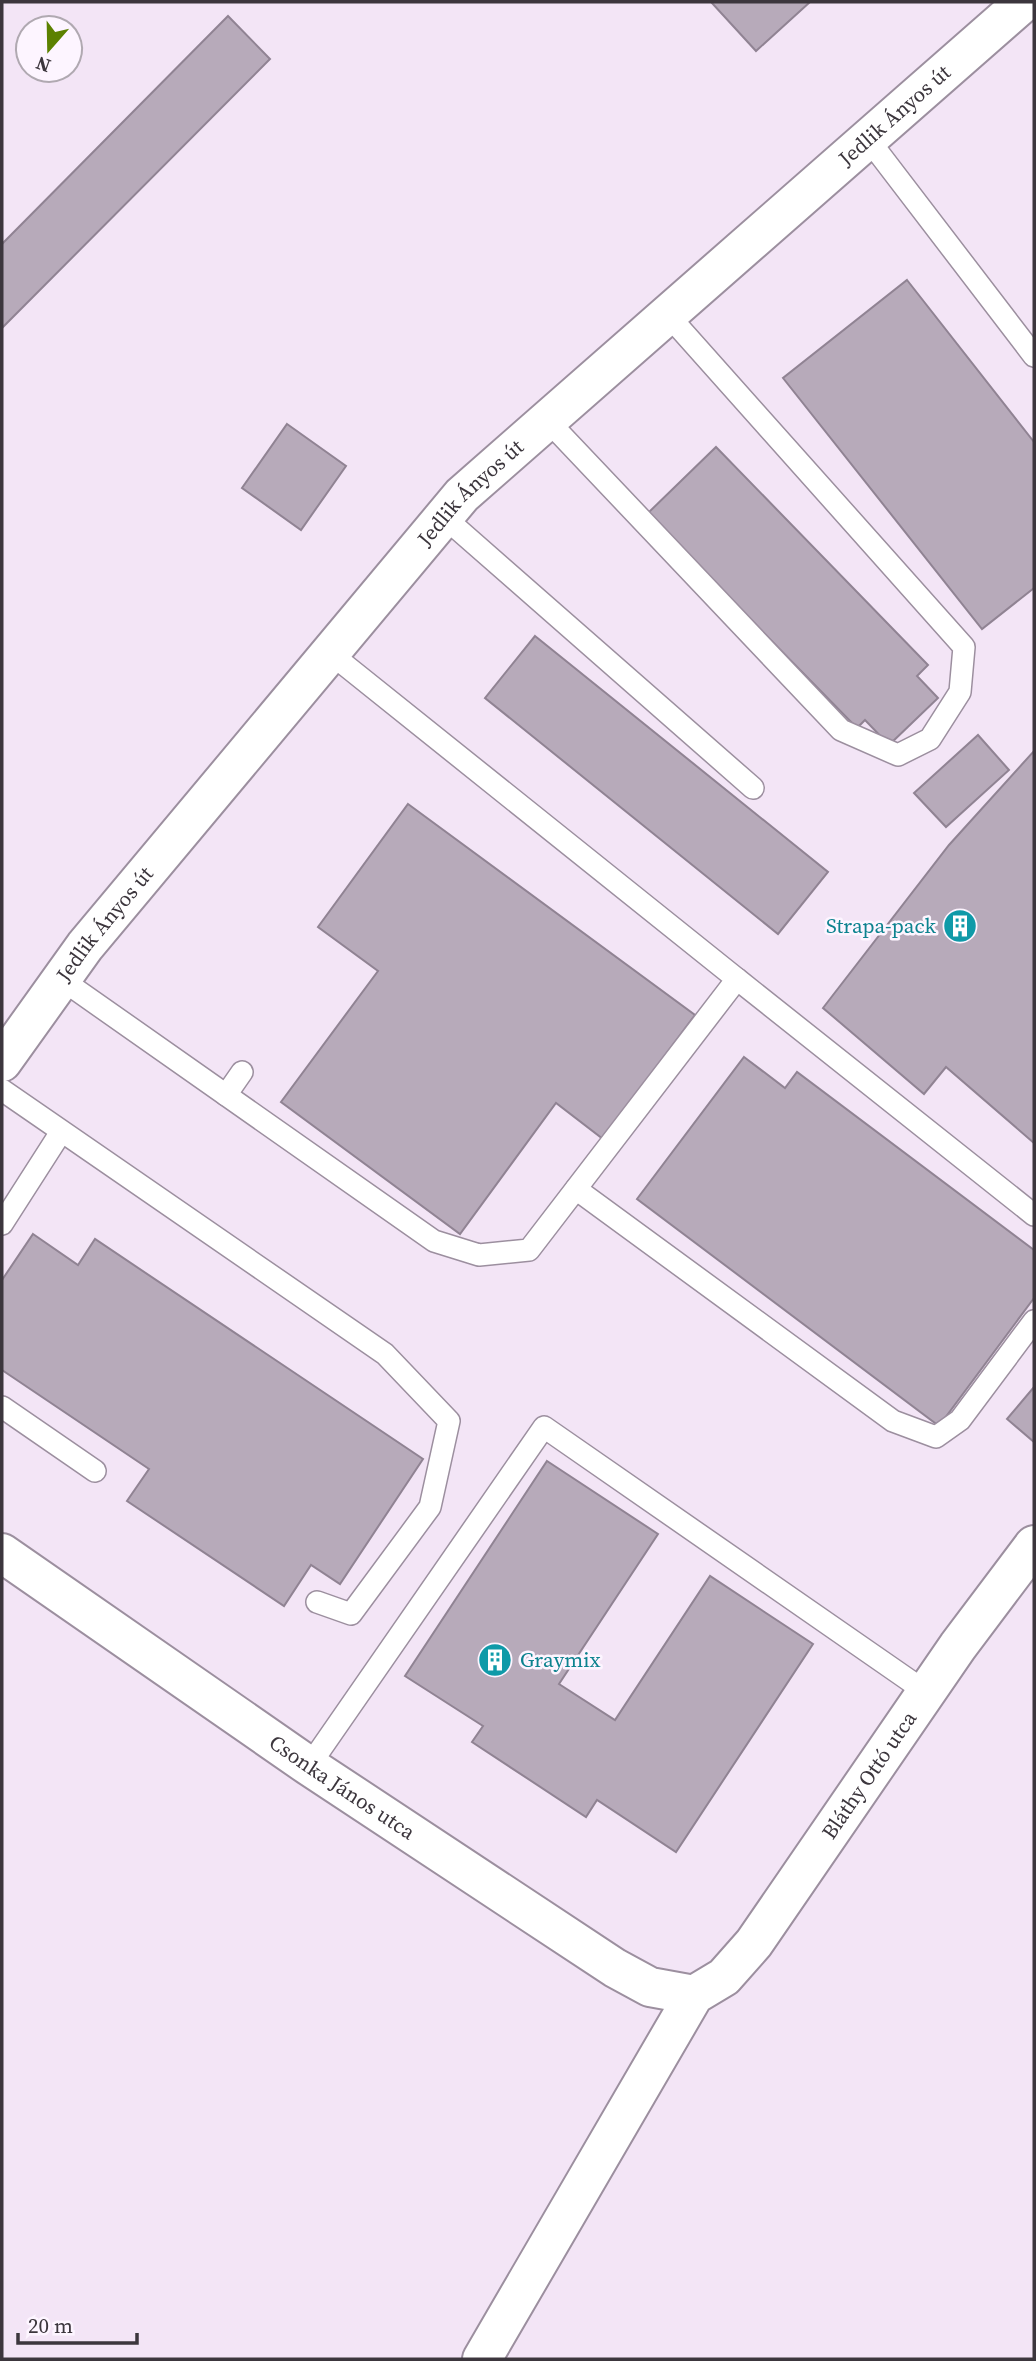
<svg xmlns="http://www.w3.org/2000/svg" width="1036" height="2361" viewBox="0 0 1036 2361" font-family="'Source Serif 4',serif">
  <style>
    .building { fill: #b7aaba; stroke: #908393; stroke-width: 2 }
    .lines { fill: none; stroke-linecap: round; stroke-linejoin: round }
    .service-casing { stroke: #9c8f9f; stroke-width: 24 }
    .minor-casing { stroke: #9c8f9f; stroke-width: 42 }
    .service { stroke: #fff; stroke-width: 21 }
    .minor { stroke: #fff; stroke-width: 38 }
    .labels { text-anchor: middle; stroke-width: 5; stroke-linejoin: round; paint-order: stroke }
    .street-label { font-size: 21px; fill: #3c363d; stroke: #fdf5ff }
    .culture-label { font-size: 21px; fill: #0d838f; stroke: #fdf5ff; text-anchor: end }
  </style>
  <rect width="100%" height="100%" fill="#f3e5f6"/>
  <g class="building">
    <path d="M 711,2 L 810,2 L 756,51 Z"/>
    <path d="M 228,16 L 270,59 L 2,328 L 2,244 Z"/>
    <path d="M 907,280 L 1034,442 L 1034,588 L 982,629 L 783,378 Z"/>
    <path d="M 287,424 L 346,466 L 301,530 L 242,488 Z"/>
    <path d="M 716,447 L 928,665 L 917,676 L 938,698 L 889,745 L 865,720 L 857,728 L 647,514 Z"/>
    <path d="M 535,636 L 828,872 L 778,934 L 485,698 Z"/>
    <path d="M 978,735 L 1009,770 L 946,827 L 914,793 Z"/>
    <path d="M 1034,751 L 1034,1143 L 946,1067 L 924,1094 L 823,1008 L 949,845 Z"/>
    <path d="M 408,804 L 695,1015 L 603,1139 L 556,1103 L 460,1234 L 281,1102 L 378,971 L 318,927 Z"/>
    <path d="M 744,1057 L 785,1088 L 797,1072 L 1034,1250 L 1034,1298 L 939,1426 L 637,1199 Z"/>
    <path d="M 33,1234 L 78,1265 L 95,1239 L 423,1459 L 340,1584 L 311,1565 L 284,1606 L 127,1501 L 149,1469 L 2,1370 L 2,1280 Z"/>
    <path d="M 1034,1387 L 1034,1442 L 1007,1419 Z"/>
    <path d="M 547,1461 L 658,1534 L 559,1684 L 615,1720 L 710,1576 L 813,1644 L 676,1852 L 597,1800 L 586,1817 L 472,1742 L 483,1726 L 405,1676 Z"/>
  </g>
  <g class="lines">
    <g class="service-casing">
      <g id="service">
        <path d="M 868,139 L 1034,356"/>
        <path d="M 548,421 L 841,730 L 898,755 L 930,739 L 960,692 L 964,647 L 668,315"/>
        <path d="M 444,517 L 753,788"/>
        <path d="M 61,979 L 434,1241 L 479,1255 L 529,1250 L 737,979 L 330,653"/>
        <path d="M 737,979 L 1034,1215"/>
        <path d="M 2,1090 L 385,1354 L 449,1421 L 430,1507 L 351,1614 L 317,1602"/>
        <path d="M 226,1095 L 242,1072"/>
        <path d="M 576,1189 L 893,1421 L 936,1437 L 960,1420 L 1034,1321"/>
        <path d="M 2,1224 L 61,1132"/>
        <path d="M 2,1407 L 95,1471"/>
        <path d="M 309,1766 L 544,1427 L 926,1692"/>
      </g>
    </g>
    <g class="minor-casing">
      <g id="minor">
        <path id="s1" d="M 2,1062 L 85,946 L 462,495 L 1024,2"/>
        <path id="s2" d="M 2,1553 L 309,1766 L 615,1968 L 650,1987 L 694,1995"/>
        <path id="s3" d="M 482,2359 L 694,1995 L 724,1977 L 754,1943 L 958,1646 L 1034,1545"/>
      </g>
    </g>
    <use href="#service" class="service"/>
    <use href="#minor" class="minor"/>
  </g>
  <defs>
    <g id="building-disc" transform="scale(1.75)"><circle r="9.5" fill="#0f9aa8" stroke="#fdf5ff"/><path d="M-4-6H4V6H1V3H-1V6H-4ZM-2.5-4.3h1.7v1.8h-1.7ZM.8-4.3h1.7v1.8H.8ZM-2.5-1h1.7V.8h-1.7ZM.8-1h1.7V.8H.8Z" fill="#fff"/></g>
  </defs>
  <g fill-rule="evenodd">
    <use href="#building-disc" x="960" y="926"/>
    <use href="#building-disc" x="495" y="1660"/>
  </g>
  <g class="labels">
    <g class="street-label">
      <text dy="7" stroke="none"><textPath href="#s1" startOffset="1306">Jedlik Ányos út</textPath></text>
      <text dy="7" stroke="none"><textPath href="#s1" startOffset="738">Jedlik Ányos út</textPath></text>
      <text dy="7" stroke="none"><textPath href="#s1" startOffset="172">Jedlik Ányos út</textPath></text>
      <text dy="7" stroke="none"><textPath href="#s3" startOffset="705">Bláthy Ottó utca</textPath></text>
      <text dy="7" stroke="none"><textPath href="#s2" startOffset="413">Csonka János utca</textPath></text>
    </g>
    <g class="culture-label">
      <text x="936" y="933">Strapa-pack</text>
      <text x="520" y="1667" text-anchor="start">Graymix</text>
    </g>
  </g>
  <rect width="1036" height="2361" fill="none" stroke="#3c363d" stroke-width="7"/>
  <g transform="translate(49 49) rotate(200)"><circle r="33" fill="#fdf5ff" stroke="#b0a9b1" stroke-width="2"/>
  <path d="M0-5L12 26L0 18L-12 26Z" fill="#5c8100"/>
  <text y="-10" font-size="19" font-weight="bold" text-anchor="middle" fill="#3c363d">N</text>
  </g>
  <path d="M18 2333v10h119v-10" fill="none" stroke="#3c363d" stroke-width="3.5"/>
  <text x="28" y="2333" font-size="21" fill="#3c363d" stroke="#fdf5ff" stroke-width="5" paint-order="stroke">20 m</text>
</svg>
